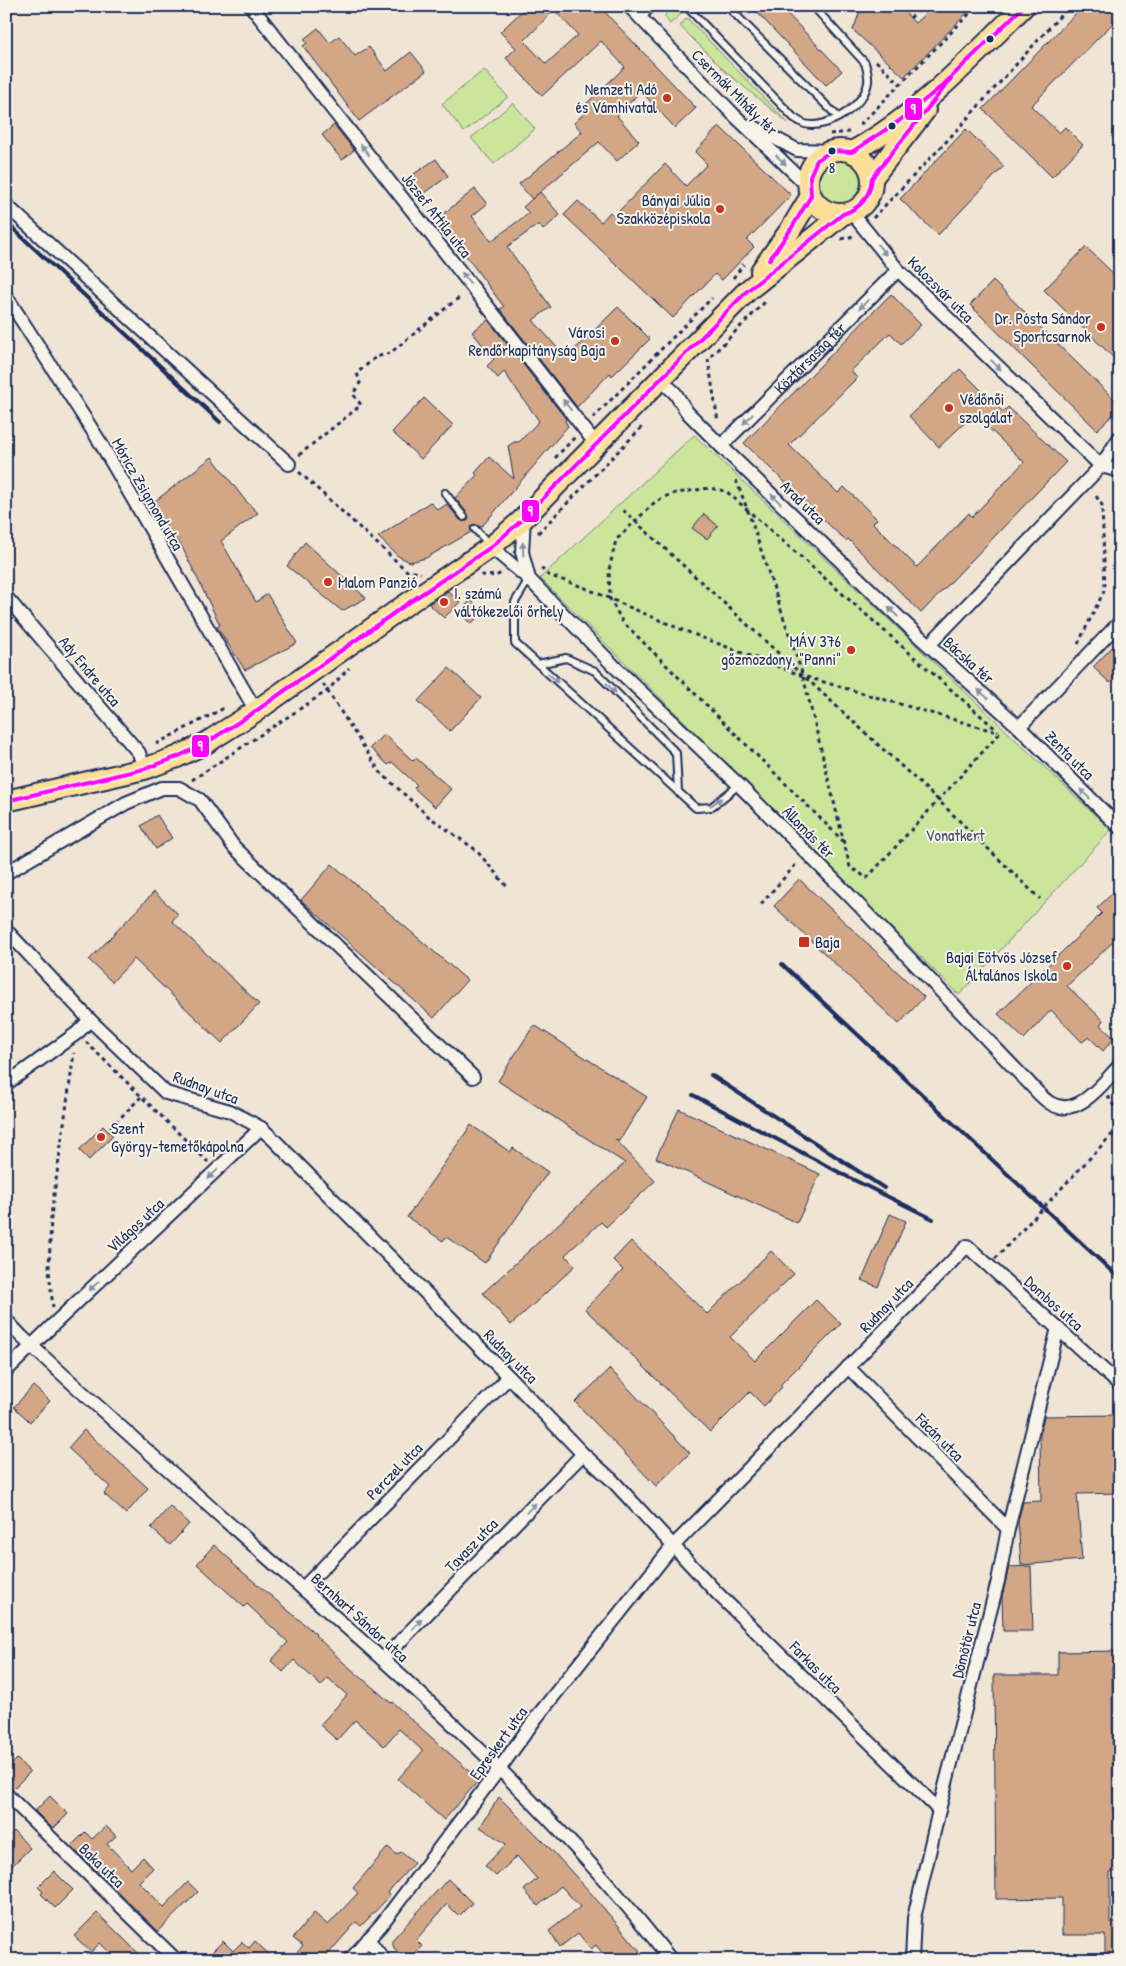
<svg xmlns="http://www.w3.org/2000/svg" width="1126" height="1966" viewBox="0 0 1126 1966" font-family="'Patrick Hand',sans-serif">
  <style>
    .green { fill: #cbe59b; stroke: #738a7c }
    .building { fill: #d3a785; stroke: #1b2f5e; fill-rule: evenodd }
    .lines { fill: none; stroke-linecap: round; stroke-linejoin: round }
    .lane-casing { stroke: #1b2f5e; stroke-width: 10 }
    .street-casing { stroke: #1b2f5e; stroke-width: 16 }
    .primary-casing { stroke: #1b2f5e; stroke-width: 24 }
    .path { stroke: #1b2f5e; stroke-width: 3; stroke-dasharray: 4 4; stroke-linecap: butt }
    .lane { stroke: #f7f3e8; stroke-width: 6 }
    .street { stroke: #f7f3e8; stroke-width: 12 }
    .primary { stroke: #fdde96; stroke-width: 20 }
    .rail { stroke: #1b2f5e; stroke-width: 4 }
    .path-bridge { stroke: #1b2f5e; stroke-width: 3; stroke-dasharray: 4 4; stroke-linecap: butt }
    .bus-1-casing { stroke: #f7f3e8; stroke-width: 8 }
    .bus-1 { stroke: #ff00fa; stroke-width: 4 }
    .oneway { fill: #8991a3 }
    .bus-dot { fill: #1b2f5e; stroke: #f7f3e8; stroke-width: 2 }
    .poi-dot { fill: #c8321e; stroke: #f7f3e8; stroke-width: 2 }
    .labels { text-anchor: middle; stroke-width: 4; stroke-linejoin: round; paint-order: stroke }
    .bus-label { font-size: 15px; fill: #1b2f5e; stroke: #f7f3e8 }
    .poi-label { font-size: 16px; fill: #1b2f5e; stroke: #f7f3e8; text-anchor: end }
    .street-label { font-size: 16px; fill: #1b2f5e; stroke: #f7f3e8 }
    .park-label { font-size: 16px; fill: #3e536a; stroke: #f7f3e8 }
    .line-badge { stroke: #f7f3e8; stroke-width: 2 }
    .badge-label { font-size: 14px; text-anchor: middle; font-weight: bold; fill: #fff }
  </style>
  <rect width="100%" height="100%" fill="#f0e4d4"/>
  <filter id="ink" filterUnits="userSpaceOnUse"><feTurbulence type="fractalNoise" baseFrequency=".02" numOctaves="2"/><feDisplacementMap in="SourceGraphic" scale="10" xChannelSelector="R" yChannelSelector="G"/><feConvolveMatrix kernelMatrix="1 2 1 2 8 2 1 2 1" color-interpolation-filters="sRGB"/></filter>
  <g filter="url(#ink)">
    <g class="green">
      <path d="M 670,6 L 677,6 L 683,12 L 670,24 L 665,17 L 667,9 Z"/>
      <path d="M 687,18 L 788,123 L 725,71 L 680,26 Z"/>
      <path d="M 484,70 L 508,97 L 464,132 L 442,104 Z"/>
      <path d="M 513,103 L 535,129 L 494,164 L 471,138 Z"/>
      <circle cx="840" cy="181" r="22"/>
      <path d="M 694,435 L 1111,830 L 959,995 L 540,578 Z"/>
    </g>
    <g class="building">
      <path d="M 527,6 L 599,6 L 696,108 L 675,128 L 641,91 L 617,116 L 639,141 L 617,161 L 599,142 L 532,199 L 519,184 L 582,132 L 574,123 L 589,109 L 585,105 L 625,67 L 601,41 L 542,96 L 506,58 L 516,48 L 500,32 ZM 554,10 L 578,35 L 546,64 L 524,41 Z"/>
      <path d="M 751,6 L 780,6 L 842,71 L 826,85 Z"/>
      <path d="M 862,6 L 899,6 L 915,23 L 934,6 L 974,6 L 904,77 L 853,30 Z"/>
      <path d="M 1083,6 L 1120,6 L 1120,16 L 1031,106 L 1059,133 L 1065,127 L 1083,145 L 1052,177 L 983,109 Z"/>
      <path d="M 318,28 L 330,43 L 339,36 L 355,56 L 369,47 L 387,71 L 411,52 L 426,71 L 359,121 L 303,46 L 307,43 L 304,39 Z"/>
      <path d="M 334,125 L 354,150 L 342,160 L 322,135 Z"/>
      <path d="M 719,126 L 791,195 L 747,240 L 754,247 L 722,280 L 715,274 L 673,318 L 564,215 L 578,201 L 601,222 L 610,212 L 614,216 L 665,164 L 686,186 L 707,164 L 695,152 Z"/>
      <path d="M 966,129 L 1004,166 L 938,235 L 900,199 Z"/>
      <path d="M 436,159 L 448,176 L 421,196 L 408,178 Z"/>
      <path d="M 475,189 L 487,204 L 472,216 L 491,241 L 529,213 L 523,207 L 540,192 L 560,215 L 543,230 L 539,224 L 507,247 L 551,307 L 533,320 L 566,358 L 618,307 L 650,339 L 612,376 L 610,373 L 577,407 L 500,309 L 504,307 L 438,218 Z"/>
      <path d="M 1086,247 L 1120,280 L 1120,364 L 1044,290 Z"/>
      <path d="M 993,281 L 1120,405 L 1120,408 L 1097,430 L 970,305 Z"/>
      <path d="M 891,294 L 921,325 L 901,344 L 890,333 L 851,371 L 857,378 L 789,445 L 838,493 L 844,487 L 877,519 L 873,523 L 917,567 L 969,513 L 972,517 L 1024,462 L 974,414 L 939,447 L 909,416 L 960,369 L 1003,412 L 1008,407 L 1066,462 L 921,613 L 848,539 L 846,541 L 744,443 Z"/>
      <path d="M 488,320 L 566,419 L 565,421 L 568,426 L 484,524 L 480,527 L 473,524 L 470,527 L 471,532 L 426,558 L 410,562 L 398,556 L 378,537 L 430,502 L 438,510 L 447,504 L 460,520 L 467,521 L 469,518 L 468,514 L 455,498 L 477,475 L 475,473 L 489,457 L 514,479 L 508,446 L 514,442 L 519,442 L 539,421 L 504,372 L 498,378 L 487,366 L 494,359 L 472,332 Z"/>
      <path d="M 424,398 L 453,425 L 421,459 L 392,432 Z"/>
      <path d="M 212,457 L 244,499 L 258,513 L 221,541 L 256,602 L 267,594 L 297,643 L 245,670 L 217,627 L 220,625 L 182,547 L 150,505 Z"/>
      <path d="M 704,514 L 718,526 L 707,539 L 692,528 Z"/>
      <path d="M 305,542 L 366,598 L 342,611 L 287,566 Z"/>
      <path d="M 448,591 L 460,602 L 444,618 L 429,604 Z"/>
      <path d="M 471,600 L 483,612 L 471,624 L 459,612 Z"/>
      <path d="M 1120,639 L 1120,672 L 1110,683 L 1093,667 Z"/>
      <path d="M 449,668 L 481,698 L 450,731 L 418,701 Z"/>
      <path d="M 384,734 L 413,761 L 416,758 L 451,789 L 435,807 L 414,788 L 417,785 L 392,762 L 388,765 L 370,748 Z"/>
      <path d="M 157,815 L 172,838 L 156,849 L 141,826 Z"/>
      <path d="M 332,864 L 467,980 L 434,1018 L 301,900 Z"/>
      <path d="M 799,879 L 924,997 L 899,1024 L 774,906 Z"/>
      <path d="M 1120,886 L 1120,935 L 1067,986 L 1103,1020 L 1100,1025 L 1114,1038 L 1103,1051 L 1089,1037 L 1082,1042 L 1051,1010 L 1024,1039 L 998,1014 L 1102,913 L 1097,908 Z"/>
      <path d="M 154,892 L 178,914 L 172,921 L 259,1004 L 222,1043 L 134,959 L 112,982 L 89,960 Z"/>
      <path d="M 534,1025 L 647,1097 L 619,1141 L 615,1139 L 655,1181 L 606,1227 L 601,1222 L 565,1255 L 575,1266 L 511,1325 L 483,1293 L 625,1163 L 498,1081 Z"/>
      <path d="M 679,1109 L 820,1174 L 797,1223 L 656,1158 Z"/>
      <path d="M 471,1125 L 510,1152 L 513,1148 L 548,1172 L 485,1263 L 446,1237 L 443,1241 L 407,1217 Z"/>
      <path d="M 103,1126 L 113,1136 L 89,1160 L 79,1150 Z"/>
      <path d="M 890,1214 L 906,1221 L 878,1287 L 862,1280 Z"/>
      <path d="M 631,1241 L 707,1314 L 771,1251 L 794,1274 L 730,1337 L 755,1361 L 816,1300 L 841,1324 L 780,1385 L 782,1387 L 764,1406 L 750,1392 L 710,1432 L 585,1309 L 623,1270 L 613,1260 Z"/>
      <path d="M 610,1369 L 690,1453 L 656,1486 L 575,1402 Z"/>
      <path d="M 33,1386 L 50,1401 L 30,1422 L 14,1407 Z"/>
      <path d="M 1120,1415 L 1120,1493 L 1077,1494 L 1082,1560 L 1021,1565 L 1018,1521 L 1023,1502 L 1041,1501 L 1040,1435 L 1044,1416 Z"/>
      <path d="M 84,1430 L 148,1488 L 126,1514 L 104,1494 L 110,1487 L 68,1448 Z"/>
      <path d="M 170,1506 L 189,1524 L 170,1545 L 151,1528 Z"/>
      <path d="M 214,1545 L 233,1562 L 232,1563 L 316,1634 L 315,1635 L 344,1663 L 391,1703 L 392,1702 L 479,1780 L 444,1820 L 398,1779 L 423,1751 L 399,1729 L 384,1746 L 355,1720 L 337,1740 L 320,1725 L 347,1695 L 328,1678 L 321,1686 L 294,1660 L 283,1672 L 271,1661 L 288,1642 L 247,1604 L 244,1607 L 197,1564 Z"/>
      <path d="M 1031,1566 L 1033,1631 L 1003,1631 L 1002,1597 L 1009,1567 Z"/>
      <path d="M 1120,1651 L 1120,1667 L 1112,1667 L 1113,1813 L 1120,1813 L 1120,1871 L 1110,1872 L 1110,1922 L 1120,1922 L 1120,1960 L 1105,1960 L 1105,1935 L 1062,1935 L 1062,1898 L 996,1899 L 994,1675 L 1058,1675 L 1058,1652 Z"/>
      <path d="M 17,1759 L 30,1772 L 13,1789 L 6,1786 L 6,1770 Z"/>
      <path d="M 50,1796 L 68,1814 L 53,1829 L 35,1811 Z"/>
      <path d="M 499,1797 L 547,1845 L 589,1891 L 640,1951 L 629,1960 L 608,1960 L 596,1945 L 591,1949 L 578,1933 L 560,1947 L 549,1931 L 580,1907 L 561,1886 L 538,1906 L 524,1890 L 537,1879 L 517,1856 L 496,1876 L 485,1866 L 506,1844 L 480,1827 Z"/>
      <path d="M 106,1826 L 116,1836 L 107,1844 L 131,1869 L 143,1857 L 153,1868 L 139,1882 L 164,1907 L 188,1882 L 198,1892 L 158,1931 L 71,1846 L 85,1832 L 92,1839 Z"/>
      <path d="M 14,1831 L 30,1848 L 6,1872 L 6,1839 Z"/>
      <path d="M 388,1847 L 397,1855 L 401,1852 L 414,1863 L 387,1893 L 390,1896 L 361,1926 L 356,1922 L 323,1960 L 290,1960 L 303,1946 L 293,1938 L 314,1913 L 328,1925 L 358,1893 L 353,1888 Z"/>
      <path d="M 54,1871 L 73,1890 L 55,1908 L 41,1894 L 43,1892 L 38,1887 Z"/>
      <path d="M 448,1879 L 472,1903 L 459,1916 L 447,1904 L 416,1940 L 422,1946 L 409,1960 L 407,1960 L 394,1948 L 392,1940 Z"/>
      <path d="M 97,1913 L 123,1938 L 145,1960 L 117,1960 L 100,1943 L 91,1952 L 74,1936 Z"/>
      <path d="M 223,1941 L 233,1951 L 242,1942 L 249,1948 L 255,1941 L 275,1960 L 204,1960 Z"/>
    </g>
    <g class="lines">
      <g class="lane-casing">
        <g id="lane">
          <path d="M 686,6 L 794,118 C 798,120 801,123 805,124 C 827,130 865,106 868,82 C 869,76 867,70 865,63 L 813,6"/>
          <path d="M 727,6 L 838,117"/>
          <path d="M 641,19 L 653,6"/>
          <path d="M 445,493 L 464,517"/>
          <path d="M 475,529 L 489,544"/>
          <path d="M 529,579 L 515,602 L 515,643 L 696,808 L 711,807 L 739,785"/>
          <path d="M 538,664 L 566,658 L 595,671 L 676,753 L 678,792"/>
        </g>
      </g>
      <g class="street-casing">
        <g id="street">
          <path d="M 251,6 L 596,444"/>
          <path d="M 629,6 L 733,114 L 808,186"/>
          <path d="M 754,127 L 797,150 L 834,151"/>
          <path d="M 6,205 L 289,464"/>
          <path d="M 851,212 L 898,270 L 1101,466 L 1120,471"/>
          <path d="M 6,296 L 100,442 L 256,711"/>
          <path d="M 660,379 L 675,393 L 687,412 L 721,446 L 911,629 L 1019,727 L 1120,828"/>
          <path id="s1" d="M 721,446 L 898,270"/>
          <path d="M 524,518 L 522,552 L 529,579"/>
          <path d="M 491,547 L 529,579 L 613,665 L 739,785 L 850,896 L 1022,1076 C 1031,1084 1040,1097 1050,1103 C 1077,1120 1104,1082 1120,1065"/>
          <path d="M 6,597 L 139,753 L 144,769"/>
          <path d="M 929,645 L 1101,466 L 1120,437"/>
          <path d="M 1019,727 L 1120,622"/>
          <path d="M 6,873 L 126,803 L 162,788 L 179,788 L 200,800 L 234,847 L 473,1077"/>
          <path d="M 6,930 L 90,1020 L 166,1093 L 230,1111 L 261,1128 L 274,1140 L 509,1377 L 583,1454 L 612,1480 L 717,1593 L 939,1810"/>
          <path d="M 6,1084 L 77,1033 L 90,1020"/>
          <path d="M 6,1320 L 22,1337 C 106,1415 192,1491 278,1567 C 418,1689 557,1813 671,1960"/>
          <path d="M 848,1367 L 1008,1529"/>
          <path d="M 6,1371 L 54,1324 L 261,1128"/>
          <path d="M 303,1588 L 509,1377"/>
          <path d="M 383,1659 L 583,1454"/>
          <path d="M 6,1794 L 176,1960"/>
          <path d="M 368,1939 L 384,1960"/>
          <path d="M 350,1960 L 381,1925 L 500,1768 L 536,1718 L 673,1546 L 967,1246 L 1120,1385"/>
          <path d="M 912,1960 L 914,1918 L 939,1810 L 998,1581 L 1008,1529 L 1058,1328"/>
        </g>
      </g>
      <g class="primary-casing">
        <g id="primary">
          <circle cx="840" cy="182" r="32"/>
          <path d="M 852,152 C 918,115 971,59 1024,6"/>
          <path d="M 872,178 L 925,110"/>
          <path d="M 761,271 L 791,229 L 811,196"/>
          <path d="M 6,801 L 144,769 L 177,757 L 206,743 L 256,711 L 401,608 L 491,547 L 521,521 L 747,291 L 843,214"/>
        </g>
      </g>
      <g class="path">
        <path d="M 910,18 L 919,10 L 918,6"/>
        <path d="M 876,61 L 900,84"/>
        <path d="M 860,125 L 977,6"/>
        <path d="M 830,134 L 849,132"/>
        <path d="M 873,218 L 945,143 L 1069,6"/>
        <path d="M 841,239 L 854,236"/>
        <path d="M 733,278 L 744,264"/>
        <path d="M 711,356 L 765,302"/>
        <path d="M 708,359 L 718,422"/>
        <path d="M 593,418 L 712,298"/>
        <path d="M 299,455 L 361,405 L 353,394 L 360,383 L 357,373 L 376,357 L 390,353 L 461,296"/>
        <path d="M 555,458 L 575,437"/>
        <path d="M 299,472 L 407,571 L 421,573"/>
        <path d="M 736,480 L 748,511 L 803,676 L 850,867 L 867,878 L 1000,733"/>
        <path d="M 623,510 L 801,674"/>
        <path d="M 538,533 L 644,425"/>
        <path d="M 541,568 L 548,575 L 583,587 L 680,629 L 803,676 L 1000,733"/>
        <path d="M 481,575 L 496,576 L 501,573"/>
        <path d="M 1114,609 L 1120,604"/>
        <path d="M 1078,644 L 1105,589 L 1102,505 L 1094,493"/>
        <path d="M 806,678 L 938,800 L 1040,899"/>
        <path d="M 323,684 L 380,772 L 428,816 L 476,850 L 509,889"/>
        <path d="M 156,744 L 226,707"/>
        <path d="M 192,780 L 327,691 L 349,668"/>
        <path d="M 844,842 L 622,621 L 610,599 L 609,570 L 616,540 L 655,502 L 671,494 L 709,488 L 726,491 L 998,731"/>
        <path d="M 761,904 L 798,862"/>
        <path d="M 86,1042 L 208,1162"/>
        <path d="M 1108,1096 L 1120,1116"/>
        <path d="M 110,1128 L 141,1097"/>
        <path d="M 53,1308 L 49,1270 L 51,1216 L 74,1053"/>
      </g>
      <use href="#lane" class="lane"/>
      <use href="#street" class="street"/>
      <use href="#primary" class="primary"/>
      <g class="rail">
        <path d="M 6,222 L 220,422"/>
        <path d="M 782,964 L 1120,1279"/>
        <path d="M 711,1075 L 884,1188"/>
        <path d="M 693,1095 L 848,1177 L 933,1219"/>
      </g>
      <path class="path-bridge" d="M 995,1259 L 1120,1126"/>
      <g class="bus-1-casing">
        <g id="bus-1">
          <path d="M 769,260 L 791,229 L 811,196 L 810,176 L 817,160 L 832,151 L 852,152 L 899,121 L 943,85 L 1024,6"/>
          <path d="M 6,801 L 144,769 L 177,757 L 206,743 L 256,711 L 401,608 L 491,547 L 521,521 L 747,291 L 843,214 C 861,208 870,197 872,178 L 951,79"/>
        </g>
      </g>
      <use href="#bus-1" class="bus-1"/>
    </g>
    <defs><path id="oneway-solid" d="M-6-.8H1V-3.2L6.5 0L1 3.2V.8H-6Z" transform="scale(1.25)"/></defs>
    <g class="oneway">
      <use href="#oneway-solid" transform="translate(365 150) rotate(-128)"/>
      <use href="#oneway-solid" transform="translate(781 160) rotate(44)"/>
      <use href="#oneway-solid" transform="translate(882 250) rotate(51)"/>
      <use href="#oneway-solid" transform="translate(466 278) rotate(-128)"/>
      <use href="#oneway-solid" transform="translate(864 304) rotate(135)"/>
      <use href="#oneway-solid" transform="translate(996 365) rotate(44)"/>
      <use href="#oneway-solid" transform="translate(567 405) rotate(-128)"/>
      <use href="#oneway-solid" transform="translate(748 419) rotate(135)"/>
      <use href="#oneway-solid" transform="translate(776 499) rotate(-136)"/>
      <use href="#oneway-solid" transform="translate(523 549) rotate(-93)"/>
      <use href="#oneway-solid" transform="translate(893 612) rotate(-136)"/>
      <use href="#oneway-solid" transform="translate(553 678) rotate(42)"/>
      <use href="#oneway-solid" transform="translate(611 688) rotate(45)"/>
      <use href="#oneway-solid" transform="translate(983 694) rotate(-138)"/>
      <use href="#oneway-solid" transform="translate(1085 794) rotate(-136)"/>
      <use href="#oneway-solid" transform="translate(716 802) rotate(-34)"/>
      <use href="#oneway-solid" transform="translate(213 1174) rotate(137)"/>
      <use href="#oneway-solid" transform="translate(94 1286) rotate(137)"/>
      <use href="#oneway-solid" transform="translate(531 1508) rotate(-46)"/>
      <use href="#oneway-solid" transform="translate(417 1624) rotate(-46)"/>
    </g>
  </g>
  <g class="bus-dot">
    <circle cx="990" cy="39" r="4.5"/>
    <circle cx="892" cy="126" r="4.5"/>
    <circle cx="832" cy="151" r="4.5"/>
  </g>
  <g class="poi-dot">
    <circle cx="667" cy="98" r="5"/>
    <circle cx="720" cy="209" r="5"/>
    <circle cx="1101" cy="327" r="5"/>
    <circle cx="615" cy="341" r="5"/>
    <circle cx="949" cy="408" r="5"/>
    <circle cx="328" cy="582" r="5"/>
    <circle cx="444" cy="602" r="5"/>
    <circle cx="851" cy="650" r="5"/>
    <rect x="798" y="936" width="12" height="12" rx="2.5"/>
    <circle cx="1067" cy="966" r="5"/>
    <circle cx="101" cy="1137" r="5"/>
  </g>
  <g class="labels">
    <g class="bus-label">
      <text x="832" y="173">8</text>
    </g>
    <g class="poi-label">
      <text x="657" y="95">Nemzeti Adó<tspan x="657" dy="18">és Vámhivatal</tspan></text>
      <text x="710" y="206">Bányai Júlia<tspan x="710" dy="18">Szakközépiskola</tspan></text>
      <text x="1091" y="324">Dr. Pósta Sándor<tspan x="1091" dy="18">Sportcsarnok</tspan></text>
      <text x="605" y="338">Városi<tspan x="605" dy="18">Rendőrkapitányság Baja</tspan></text>
      <text x="959" y="405" text-anchor="start">Védőnői<tspan x="959" dy="18">szolgálat</tspan></text>
      <text x="338" y="588" text-anchor="start">Malom Panzió</text>
      <text x="454" y="599" text-anchor="start">I. számú<tspan x="454" dy="18">váltókezelői őrhely</tspan></text>
      <text x="841" y="647">MÁV 376<tspan x="841" dy="18">gőzmozdony, "Panni"</tspan></text>
      <text x="815" y="948" text-anchor="start">Baja</text>
      <text x="1057" y="963">Bajai Eötvös József<tspan x="1057" dy="18">Általános Iskola</tspan></text>
      <text x="111" y="1134" text-anchor="start">Szent<tspan x="111" dy="18">György-temetőkápolna</tspan></text>
    </g>
    <g class="street-label">
      <text transform="translate(735 92) rotate(45)" y="6">Csermák Mihály tér</text>
      <text transform="translate(437 215) rotate(52)" y="6">József Attila utca</text>
      <text transform="translate(941 289) rotate(45)" y="6">Kolozsvár utca</text>
      <text dy="6" stroke="none"><textPath href="#s1" startOffset="125">Köztársaság tér</textPath></text>
      <text transform="translate(148 494) rotate(60)" y="6">Móricz Zsigmond utca</text>
      <text transform="translate(803 502) rotate(44)" y="6">Arad utca</text>
      <text transform="translate(969 660) rotate(42)" y="6">Bácska tér</text>
      <text transform="translate(90 671) rotate(50)" y="6">Ady Endre utca</text>
      <text transform="translate(1070 755) rotate(45)" y="6">Zenta utca</text>
      <text transform="translate(809 832) rotate(45)" y="6">Állomás tér</text>
      <text transform="translate(206 1087) rotate(20)" y="6">Rudnay utca</text>
      <text transform="translate(135 1225) rotate(-43)" y="6">Világos utca</text>
      <text transform="translate(1054 1303) rotate(42)" y="6">Dombos utca</text>
      <text transform="translate(886 1305) rotate(-46)" y="6">Rudnay utca</text>
      <text transform="translate(511 1356) rotate(45)" y="6">Rudnay utca</text>
      <text transform="translate(940 1437) rotate(45)" y="6">Fácán utca</text>
      <text transform="translate(394 1471) rotate(-46)" y="6">Perczel utca</text>
      <text transform="translate(471 1545) rotate(-46)" y="6">Tavasz utca</text>
      <text transform="translate(360 1617) rotate(42)" y="6">Bernhart Sándor utca</text>
      <text transform="translate(966 1640) rotate(-76)" y="6">Dömötör utca</text>
      <text transform="translate(816 1667) rotate(45)" y="6">Farkas utca</text>
      <text transform="translate(498 1743) rotate(-54)" y="6">Epreskert utca</text>
      <text transform="translate(102 1865) rotate(44)" y="6">Baka utca</text>
    </g>
    <g class="park-label">
      <text x="955" y="841">Vonatkert</text>
    </g>
  </g>
  <g class="line-badge">
    <rect x="904" y="97" width="19" height="24" rx="5" fill="#ff00fa"/>
    <rect x="521" y="499" width="19" height="24" rx="5" fill="#ff00fa"/>
    <rect x="191" y="734" width="19" height="24" rx="5" fill="#ff00fa"/>
  </g>
  <g class="badge-label">
    <text x="913" y="114">9</text>
    <text x="530" y="516">9</text>
    <text x="200" y="751">9</text>
  </g>
  <rect width="1126" height="1966" fill="none" stroke="#f7f3e8" stroke-width="25"/>
  <rect x="12" y="12" width="1101" height="1941" fill="none" stroke="#1b2f5e" stroke-width="2" filter="url(#ink)"/>
</svg>
